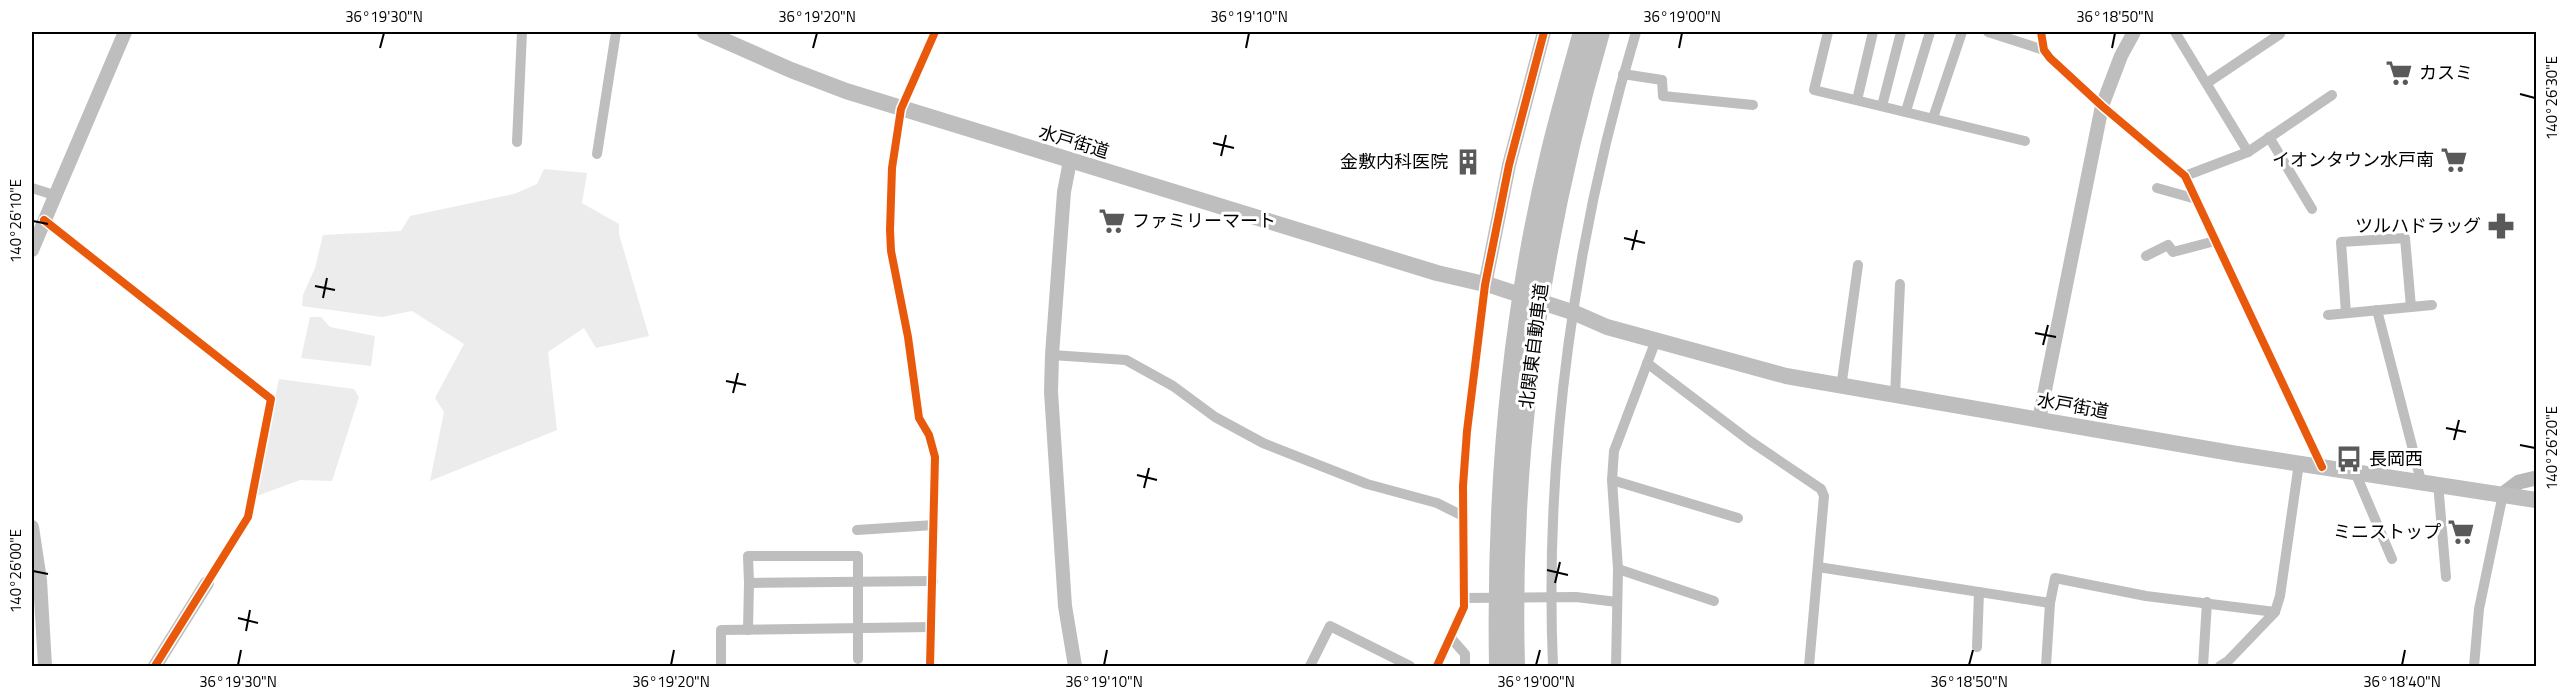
<svg xmlns="http://www.w3.org/2000/svg" width="2568" height="698" viewBox="0 0 2568 698" font-family="'Titillium Web','Noto Sans JP',sans-serif">
  <style>
    .green { fill: #ececec }
    .lines { fill: none; stroke-linecap: round; stroke-linejoin: round }
    .minor { stroke: #bebebe; stroke-width: 10 }
    .tertiary { stroke: #bebebe; stroke-width: 14 }
    .secondary { stroke: #b8b8b8; stroke-width: 15 }
    .primary { stroke: #bebebe; stroke-width: 16 }
    .motorway { stroke: #bebebe; stroke-width: 20 }
    .cycleway-casing { stroke: #fff; stroke-width: 11 }
    .cycleway { stroke: #e8590c; stroke-width: 8 }
    .ticks { fill: none; stroke: #000; stroke-width: 2 }
    .labels { text-anchor: middle; stroke-width: 6; stroke-linejoin: round; paint-order: stroke }
    .poi-label { font-size: 18px; fill: #000; stroke: #fff; text-anchor: end }
    .street-label { font-size: 18px; fill: #000; stroke: #fff }
    .neatline { fill: none; stroke: #000; stroke-width: 2 }
    .ticks-label { font-size: 15px; text-anchor: middle; fill: #000 }
  </style>
  <rect width="100%" height="100%" fill="#fff"/>
  <g class="green">
    <path d="M 544,169 L 587,173 L 582,203 L 619,224 L 619,234 L 649,336 L 596,348 L 584,328 L 548,352 L 557,430 L 430,481 L 444,412 L 435,398 L 464,344 L 412,311 L 382,317 L 302,306 L 303,295 L 315,268 L 323,235 L 401,231 L 410,216 L 514,194 L 537,184 Z"/>
    <path d="M 310,317 L 321,317 L 330,327 L 375,336 L 371,366 L 301,358 Z"/>
    <path d="M 279,379 L 354,389 L 359,397 L 332,481 L 300,480 L 254,497 Z"/>
  </g>
  <g class="lines">
    <g class="minor">
      <path d="M 1828,32 L 1814,90 L 2025,141"/>
      <path d="M 1988,32 L 2044,50"/>
      <path d="M 2041,32 L 2044,50 L 2050,58 L 2102,106 L 2185,176 L 2322,467"/>
      <path d="M 2175,32 L 2248,152 L 2185,176"/>
      <path d="M 1623,74 L 1662,80 L 1663,96 L 1753,105"/>
      <path d="M 2207,83 L 2280,34"/>
      <path d="M 1857,100 L 1873,32"/>
      <path d="M 1882,106 L 1901,32"/>
      <path d="M 1906,111 L 1930,32"/>
      <path d="M 1933,118 L 1962,32"/>
      <path d="M 2269,137 L 2312,209"/>
      <path d="M 517,142 L 522,32"/>
      <path d="M 2248,152 L 2332,95"/>
      <path d="M 597,154 L 616,32"/>
      <path d="M 32,188 L 54,195"/>
      <path d="M 2157,188 L 2196,199"/>
      <path d="M 44,220 L 271,399 L 248,517 L 207,583"/>
      <path d="M 2146,256 L 2168,245 L 2173,252 L 2215,241"/>
      <path d="M 2377,310 L 2421,481"/>
      <path d="M 2346,313 L 2341,242 L 2405,238 L 2411,307"/>
      <path d="M 2328,315 L 2432,305"/>
      <path d="M 1052,355 L 1126,360 L 1173,386 L 1215,417 L 1263,443 L 1367,484 L 1437,503 L 1463,516"/>
      <path d="M 1647,363 L 1750,441 L 1821,489 L 1824,496 L 1809,666"/>
      <path d="M 1841,388 L 1858,265"/>
      <path d="M 1895,396 L 1900,284"/>
      <path d="M 2355,472 L 2392,559"/>
      <path d="M 1612,480 L 1738,518"/>
      <path d="M 2438,483 L 2446,577"/>
      <path d="M 857,530 L 934,525"/>
      <path d="M 1818,567 L 2050,603"/>
      <path d="M 1618,569 L 1714,601"/>
      <path d="M 749,583 L 748,556 L 858,556 L 858,659"/>
      <path d="M 1465,598 L 1576,597 L 1617,602"/>
      <path d="M 748,630 L 749,583 L 933,581"/>
      <path d="M 1451,638 L 1465,654 L 1465,666"/>
      <path d="M 1977,647 L 1979,592"/>
      <path d="M 721,666 L 721,630 L 931,627"/>
      <path d="M 930,666 L 935,457 L 929,435 L 919,418 L 908,337 L 891,251 L 890,230 L 892,168 L 901,109 L 935,32"/>
      <path d="M 1310,666 L 1330,626 L 1410,666"/>
      <path d="M 1437,666 L 1464,607 L 1463,486 L 1467,431 L 1485,285"/>
      <path d="M 1553,666 C 1544,456 1575,234 1636,32"/>
      <path d="M 1616,666 L 1618,569 L 1612,480 L 1614,451 L 1656,340"/>
      <path d="M 2046,666 L 2050,603 L 2055,578 L 2146,596 L 2275,612"/>
      <path d="M 2203,666 L 2207,602"/>
      <path d="M 2220,666 L 2228,661 L 2275,612 L 2280,596 L 2299,463"/>
      <path d="M 2474,666 L 2479,609 L 2503,494"/>
    </g>
    <g class="tertiary">
      <path d="M 1070,161 L 1064,192 L 1052,355 L 1051,392 L 1065,606 L 1075,666"/>
      <path d="M 32,250 L 125,32"/>
      <path d="M 1485,285 L 1509,165 L 1544,32"/>
      <path d="M 2039,420 L 2102,106 L 2121,56 L 2134,32"/>
      <path d="M 32,527 L 40,580 L 45,666"/>
      <path d="M 155,666 L 207,583"/>
    </g>
    <path class="secondary" d="M 2503,494 L 2519,482 L 2536,478"/>
    <path class="primary" d="M 705,32 L 791,70 L 846,91 L 1437,273 L 1493,286 L 1575,313 L 1607,327 L 1786,376 L 2237,454 L 2536,500"/>
    <g class="motorway">
      <path d="M 1499,666 C 1496,495 1510,322 1550,155 C 1560,113 1572,72 1583,32"/>
      <path d="M 1515,666 C 1509,451 1540,238 1600,32"/>
    </g>
    <g class="cycleway-casing">
      <g id="cycleway">
        <path d="M 2041,32 L 2044,50 L 2050,58 L 2102,106 L 2185,176 L 2322,467"/>
        <path d="M 44,220 L 271,399 L 248,517 L 155,666"/>
        <path d="M 930,666 L 935,457 L 929,435 L 919,418 L 908,337 L 891,251 L 890,230 L 892,168 L 901,109 L 935,32"/>
        <path d="M 1437,666 L 1464,607 L 1463,486 L 1467,431 L 1485,285 L 1509,165 L 1544,32"/>
      </g>
    </g>
    <use href="#cycleway" class="cycleway"/>
  </g>
  <path class="ticks" d="M 380,48 L 384,33M 813,48 L 817,33M 1246,48 L 1249,33M 1679,48 L 1682,33M 2112,48 L 2115,33M 2520,94 L 2535,98M 1213,143 L 1234,148M 1221,156 L 1226,135M 33,221 L 48,224M 1624,238 L 1645,243M 1632,250 L 1637,230M 315,286 L 335,290M 323,298 L 327,278M 2035,333 L 2056,337M 2043,345 L 2048,325M 726,381 L 746,385M 733,393 L 738,373M 2446,428 L 2466,432M 2454,440 L 2459,420M 2520,445 L 2535,448M 1137,475 L 1157,480M 1144,488 L 1149,468M 1547,570 L 1568,575M 33,571 L 48,574M 1555,583 L 1560,562M 238,618 L 258,623M 246,631 L 250,610M 238,665 L 241,650M 671,665 L 674,650M 1104,665 L 1107,650M 1536,665 L 1540,650M 1969,665 L 1973,650M 2402,665 L 2405,650"/>
  <defs>
    <g id="supermarket-bare" transform="scale(2.07)"><path d="M-6-5.5h2.5l.6 2H6L4.5 2H-2.5L-4.4-4H-6ZM-1.5 3.2a1.3 1.3 0 1 0 .1 0ZM3 3.2a1.3 1.3 0 1 0 .1 0Z" fill="#595959" stroke="#fff" stroke-width="2.5" paint-order="stroke"/></g>
    <g id="building-bare" transform="scale(2.07)"><path d="M-4-6H4V6H1V3H-1V6H-4ZM-2.5-4.3h1.7v1.8h-1.7ZM.8-4.3h1.7v1.8H.8ZM-2.5-1h1.7V.8h-1.7ZM.8-1h1.7V.8H.8Z" fill="#595959" stroke="#fff" stroke-width="2.5" paint-order="stroke"/></g>
    <g id="pharmacy-bare" transform="scale(2.07)"><path d="M-2-6h4v4h4v4h-4v4h-4v-4h-4v-4h4Z" fill="#595959" stroke="#fff" stroke-width="2.5" paint-order="stroke"/></g>
    <g id="bus-bare" transform="scale(2.07)"><path d="M-5-6H5V4H4V6H2V4H-2V6H-4V4H-5ZM-3.5-4V0h7V-4ZM-3.5 1.2v1.5H-2V1.2ZM2 1.2v1.5H3.5V1.2Z" fill="#595959" stroke="#fff" stroke-width="2.5" paint-order="stroke"/></g>
  </defs>
  <g fill-rule="evenodd">
    <use href="#supermarket-bare" x="2399" y="73"/>
    <use href="#supermarket-bare" x="2454" y="160"/>
    <use href="#building-bare" x="1468" y="162"/>
    <use href="#supermarket-bare" x="1112" y="221"/>
    <use href="#pharmacy-bare" x="2501" y="226"/>
    <use href="#bus-bare" x="2349" y="459"/>
    <use href="#supermarket-bare" x="2461" y="532"/>
  </g>
  <g class="labels">
    <g class="poi-label">
      <text x="2419" y="79" text-anchor="start">カスミ</text>
      <text x="2434" y="166">イオンタウン水戸南</text>
      <text x="1448" y="168">金敷内科医院</text>
      <text x="1132" y="227" text-anchor="start">ファミリーマート</text>
      <text x="2481" y="232">ツルハドラッグ</text>
      <text x="2369" y="465" text-anchor="start">長岡西</text>
      <text x="2441" y="538">ミニストップ</text>
    </g>
    <g class="street-label">
      <text transform="translate(1074 142) rotate(17)" y="6">水戸街道</text>
      <text transform="translate(1534 346) rotate(-83)" y="6">北関東自動車道</text>
      <text transform="translate(2073 406) rotate(10)" y="6">水戸街道</text>
    </g>
  </g>
  <rect width="2568" height="698" fill="none" stroke="#ffffff" stroke-width="66"/>
  <rect x="33" y="33" width="2502" height="632" class="neatline"/>
  <g class="ticks-label">
    <text x="384" y="22">36°19'30"N</text>
    <text x="817" y="22">36°19'20"N</text>
    <text x="1249" y="22">36°19'10"N</text>
    <text x="1682" y="22">36°19'00"N</text>
    <text x="2115" y="22">36°18'50"N</text>
    <text transform="translate(2552 98) rotate(-90)" y="5">140°26'30"E</text>
    <text transform="translate(16 221) rotate(-90)" y="5">140°26'10"E</text>
    <text transform="translate(2552 448) rotate(-90)" y="5">140°26'20"E</text>
    <text transform="translate(16 571) rotate(-90)" y="5">140°26'00"E</text>
    <text x="238" y="687">36°19'30"N</text>
    <text x="671" y="687">36°19'20"N</text>
    <text x="1104" y="687">36°19'10"N</text>
    <text x="1536" y="687">36°19'00"N</text>
    <text x="1969" y="687">36°18'50"N</text>
    <text x="2402" y="687">36°18'40"N</text>
  </g>
</svg>
